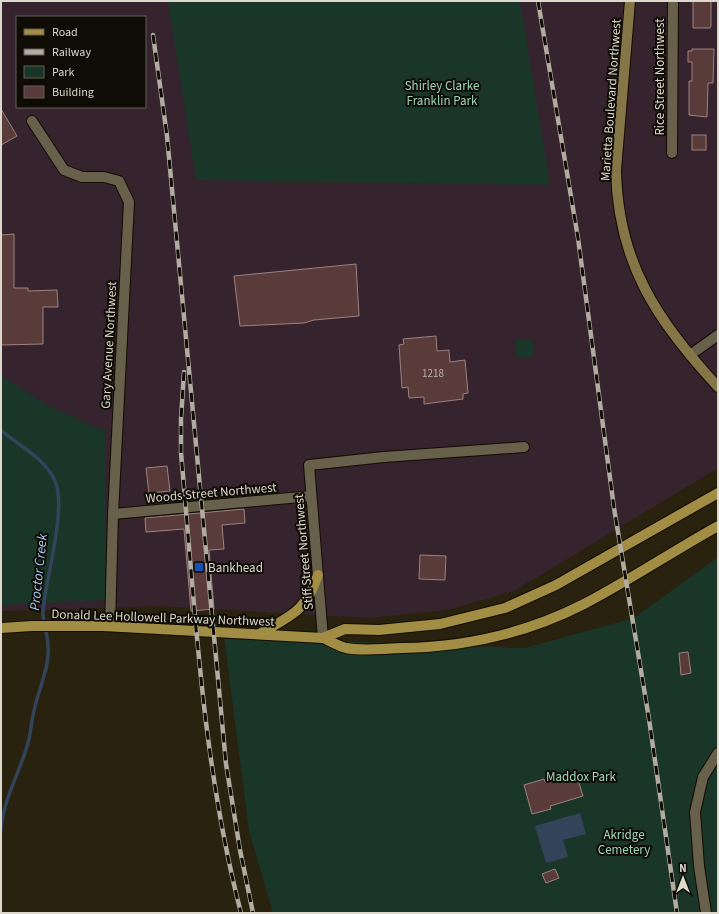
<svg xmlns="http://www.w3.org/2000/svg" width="719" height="914" viewBox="0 0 719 914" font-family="'Source Sans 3',sans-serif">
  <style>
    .industrial { fill: #35242d; fill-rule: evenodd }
    .green { fill: #193629 }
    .water { fill: #314459 }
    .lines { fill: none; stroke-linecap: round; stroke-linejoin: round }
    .stream { stroke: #314459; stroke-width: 3.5 }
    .building { fill: #593b39; stroke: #9d8280 }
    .street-casing { stroke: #120b00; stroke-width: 12 }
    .secondary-casing { stroke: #120b00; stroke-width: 12 }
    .primary-casing { stroke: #120b00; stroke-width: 12 }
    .street { stroke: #67604b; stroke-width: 10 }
    .secondary { stroke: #847647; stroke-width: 10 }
    .primary { stroke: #a18d43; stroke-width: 10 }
    .rail-casing { stroke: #b1ac9f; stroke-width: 4.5 }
    .rail { stroke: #0f0c05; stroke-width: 3; stroke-dasharray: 9; stroke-linecap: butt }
    .transit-dot { fill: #1a4fb4; stroke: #0f0c05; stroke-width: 1.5 }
    .labels { text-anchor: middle; stroke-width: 4; stroke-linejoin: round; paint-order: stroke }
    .number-label { font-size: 11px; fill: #bbb1a7 }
    .street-label { font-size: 13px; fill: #dcd8cc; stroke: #0f0c05 }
    .park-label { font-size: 13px; fill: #9bd7b9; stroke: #0f0c05 }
    .poi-label { font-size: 13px; fill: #dcd8cc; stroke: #0f0c05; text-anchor: start }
    .water-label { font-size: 14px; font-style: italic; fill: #a4cbf6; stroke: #0f0c05 }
  </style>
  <rect width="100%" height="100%" fill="#29220f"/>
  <path class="industrial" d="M 1,1 L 718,1 L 718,468 L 514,591 L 447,610 L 369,618 L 159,606 L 1,611 ZM 17,17 L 145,17 L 145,107 L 17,107 Z"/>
  <g class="green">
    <path d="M 168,1 L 520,1 L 550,185 L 196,180 Z"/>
    <rect x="516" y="340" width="17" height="17"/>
    <path d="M 1,373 L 6,379 L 47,405 L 105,431 L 106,600 L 1,605 Z"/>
    <path d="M 718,557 L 718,913 L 273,913 L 249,831 L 224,637 L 525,648 L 634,618 Z"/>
  </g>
  <path class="water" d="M 580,813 L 586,834 L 563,840 L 568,857 L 546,863 L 535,826 Z"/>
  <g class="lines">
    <path class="stream" d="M 1,430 C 20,447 44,457 55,481 C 67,508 46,578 43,610 C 42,622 48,634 48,646 C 50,667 38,690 34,711 C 31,722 31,733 28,743 C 20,772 3,800 1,830"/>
  </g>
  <g class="building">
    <path d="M 693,1 L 711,1 L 711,26 L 710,28 L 693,28 Z"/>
    <path d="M 692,49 L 714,49 L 713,83 L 708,83 L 707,117 L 689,115 L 689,81 L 692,81 L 692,62 L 688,62 L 688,51 L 692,51 Z"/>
    <path d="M 1,109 L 17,136 L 1,145 Z"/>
    <rect x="692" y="135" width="14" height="15"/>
    <path d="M 14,234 L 14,288 L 28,288 L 28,291 L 57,290 L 58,307 L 43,307 L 43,344 L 1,345 L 1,235 Z"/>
    <path d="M 356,264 L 359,316 L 314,320 L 304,323 L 240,326 L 234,276 Z"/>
    <path d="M 436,336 L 437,351 L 449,350 L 450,362 L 465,360 L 468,393 L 463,394 L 463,399 L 424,404 L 424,397 L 409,398 L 408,387 L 402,388 L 399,345 L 404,344 L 403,339 Z"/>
    <path d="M 167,466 L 170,491 L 149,493 L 146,468 Z"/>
    <path d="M 244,509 L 245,523 L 222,525 L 224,549 L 209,550 L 214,609 L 191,611 L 184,529 L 146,532 L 145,518 Z"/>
    <path d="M 420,555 L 446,556 L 445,580 L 419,579 Z"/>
    <path d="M 688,652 L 691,673 L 681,675 L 679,653 Z"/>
    <path d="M 576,773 L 583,796 L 550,806 L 551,809 L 532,814 L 524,785 L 544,779 L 545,782 Z"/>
    <path d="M 555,869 L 559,878 L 546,883 L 542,874 Z"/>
  </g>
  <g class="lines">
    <g class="street-casing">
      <g id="street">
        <path d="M 32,121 L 64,170 L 82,177 L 104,177 L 119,181 L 129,202 L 113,514 L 110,626"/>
        <path d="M 672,153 L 673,1"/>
        <path d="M 690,355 L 718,335"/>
        <path d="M 113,514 L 311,496"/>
        <path d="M 323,638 L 309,465 L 384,457 L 524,447"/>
        <path d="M 706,913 L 699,866 L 695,812 L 703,777 L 718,753"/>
      </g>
    </g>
    <g class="secondary-casing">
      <path id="secondary" d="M 630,1 L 616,170 C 618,264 657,320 718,387"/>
    </g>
    <g class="primary-casing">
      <g id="primary">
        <path d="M 1,628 L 32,626 L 103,626 L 323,638 C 330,641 338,646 346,648 C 360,651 388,649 403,648 C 466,647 529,632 584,604 C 630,580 673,551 718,526"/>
        <path d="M 259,634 C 292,615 305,612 318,575"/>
        <path d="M 323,638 L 345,629 L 379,630 L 440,624 L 505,608 L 556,585 L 718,493"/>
      </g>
    </g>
    <use href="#street" class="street"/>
    <use href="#secondary" class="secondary"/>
    <use href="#primary" class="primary"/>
    <g class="rail-casing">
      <g id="rail">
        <path d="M 538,1 L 578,238 L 614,508 L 649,719 L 677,913"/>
        <path d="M 153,35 L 167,136 L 226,764 L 240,850 L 253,913"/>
        <path d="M 184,372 L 181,419 L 181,453 C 195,607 202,763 241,913"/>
      </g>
    </g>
    <use href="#rail" class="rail"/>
  </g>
  <rect class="transit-dot" x="194" y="562" width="10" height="10" rx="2"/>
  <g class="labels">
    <g class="number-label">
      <text x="433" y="377">1218</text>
    </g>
    <g class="street-label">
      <text transform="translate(659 77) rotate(-90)" y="5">Rice Street Northwest</text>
      <text transform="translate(610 100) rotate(-86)" y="5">Marietta Boulevard Northwest</text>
      <text transform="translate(108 345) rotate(-87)" y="5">Gary Avenue Northwest</text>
      <text transform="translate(211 492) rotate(-5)" y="5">Woods Street Northwest</text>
      <text transform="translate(303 552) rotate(-95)" y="5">Stiff Street Northwest</text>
      <text transform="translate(163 617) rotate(2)" y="5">Donald Lee Hollowell Parkway Northwest</text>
    </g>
    <g class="park-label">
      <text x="442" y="90">Shirley Clarke<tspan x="442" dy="15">Franklin Park</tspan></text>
      <text x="581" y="781">Maddox Park</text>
      <text x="624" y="839">Akridge<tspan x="624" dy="15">Cemetery</tspan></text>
    </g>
    <g class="poi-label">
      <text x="208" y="572">Bankhead</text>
    </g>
    <g class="water-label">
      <text transform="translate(38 572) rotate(-84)" y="5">Proctor Creek</text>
    </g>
  </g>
  <rect width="719" height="914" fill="none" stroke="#dcd8cc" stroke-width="4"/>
  <rect x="16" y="16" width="130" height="92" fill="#0f0c05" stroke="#615e55"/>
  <rect x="24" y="29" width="20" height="6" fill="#a18d43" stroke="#615e55"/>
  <text x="52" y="36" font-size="12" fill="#dcd8cc">Road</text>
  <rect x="24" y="49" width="20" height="6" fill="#b1ac9f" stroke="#615e55"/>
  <text x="52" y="56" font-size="12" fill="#dcd8cc">Railway</text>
  <rect x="24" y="66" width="20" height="12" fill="#193629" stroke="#615e55"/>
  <text x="52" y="76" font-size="12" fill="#dcd8cc">Park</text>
  <rect x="24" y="86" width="20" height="12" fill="#593b39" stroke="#615e55"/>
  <text x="52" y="96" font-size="12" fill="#dcd8cc">Building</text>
  <g transform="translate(683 878)" stroke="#0f0c05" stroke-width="3" paint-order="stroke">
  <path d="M0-3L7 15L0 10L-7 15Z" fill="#dcd8cc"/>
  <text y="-6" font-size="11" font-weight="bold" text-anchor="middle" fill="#dcd8cc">N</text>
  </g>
</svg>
